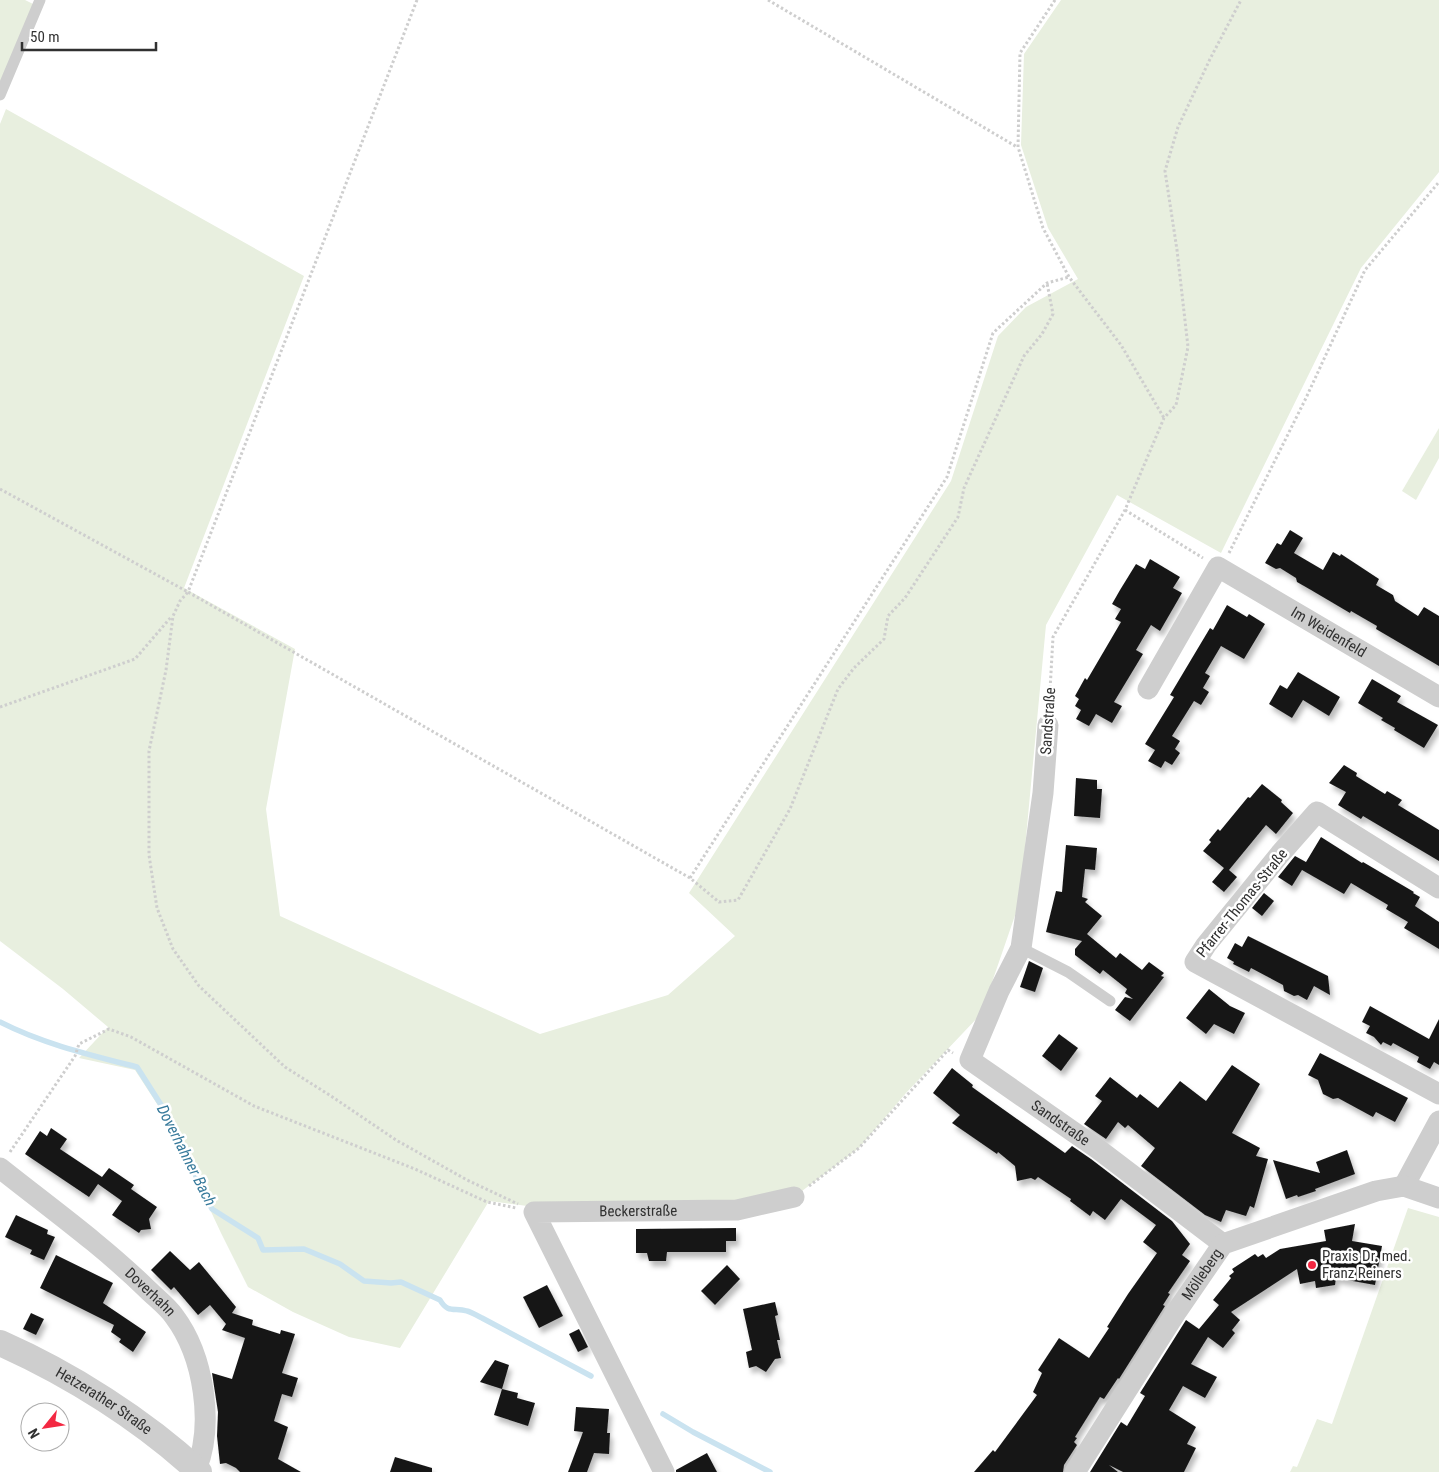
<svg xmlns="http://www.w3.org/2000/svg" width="1439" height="1472" viewBox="0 0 1439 1472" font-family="'Roboto Condensed',sans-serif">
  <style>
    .green { fill: #e8efdf }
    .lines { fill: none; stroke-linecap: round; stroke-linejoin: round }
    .stream { stroke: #cae3f0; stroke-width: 5.5 }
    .building { fill: #181818; filter: url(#shadow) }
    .path { stroke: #cecece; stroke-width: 3; stroke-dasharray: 2.5 2.5; stroke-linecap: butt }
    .service { stroke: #cecece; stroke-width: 11 }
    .minor { stroke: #cecece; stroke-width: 21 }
    .tertiary { stroke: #cecece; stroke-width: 26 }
    .poi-dot { fill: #f32842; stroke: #fff; stroke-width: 2 }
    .labels { text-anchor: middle; stroke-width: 5; stroke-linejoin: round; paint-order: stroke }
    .street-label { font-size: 15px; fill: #313131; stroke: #fff }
    .poi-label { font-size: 15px; fill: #313131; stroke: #fff; text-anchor: start }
    .water-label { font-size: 16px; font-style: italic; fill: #377a9b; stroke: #fff }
  </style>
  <defs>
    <filter id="shadow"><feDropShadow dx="3" dy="5.5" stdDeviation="2.5" flood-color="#0004"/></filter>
  </defs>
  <rect width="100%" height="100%" fill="#fff"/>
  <g class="green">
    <path d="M 0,0 L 25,0 L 35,5 L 0,82 Z"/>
    <path d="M 1061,0 L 1439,0 L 1439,172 L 1361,268 L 1221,553 L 1117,495 L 1046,625 L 1020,901 L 981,1014 L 906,1093 L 859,1148 L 794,1197 L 574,1212 L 489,1201 L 400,1348 L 349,1337 L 293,1312 L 248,1287 L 221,1233 L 170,1124 L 135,1070 L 79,1058 L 108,1027 L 63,989 L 0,941 L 0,124 L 6,109 L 304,276 L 184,588 L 295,649 L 266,809 L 280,916 L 540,1034 L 668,995 L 735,936 L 689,893 L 951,481 L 998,336 L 1026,307 L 1078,279 L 1048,228 L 1021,145 L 1024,54 Z"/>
    <path d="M 1439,428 L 1439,458 L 1416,500 L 1402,491 Z"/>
    <path d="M 1408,1208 L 1439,1217 L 1439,1472 L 1290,1472 L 1293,1466 L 1297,1467 L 1317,1419 L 1332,1424 Z"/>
  </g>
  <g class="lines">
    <g class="stream">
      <path d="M 0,1022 C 43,1044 90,1055 137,1067 L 172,1122 L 202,1190 L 212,1209 L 258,1238 L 263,1250 L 304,1249 L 340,1264 L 364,1281 L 391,1283 L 401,1282 L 440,1300 C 448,1314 455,1307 467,1311 C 472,1312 477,1316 482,1318 L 591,1376"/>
      <path d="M 663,1414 L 693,1432 L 770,1472"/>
    </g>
  </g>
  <g class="building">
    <path d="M 1290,530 L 1303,538 L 1294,553 L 1323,570 L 1333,552 L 1340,556 L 1341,554 L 1379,579 L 1376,585 L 1393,595 L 1395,601 L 1418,616 L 1424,607 L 1439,616 L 1439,666 L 1376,629 L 1377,626 L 1351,611 L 1350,613 L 1311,590 L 1297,582 L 1296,578 L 1280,568 L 1276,569 L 1265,563 L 1277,543 L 1281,545 Z"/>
    <path d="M 1150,559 L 1180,577 L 1173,588 L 1182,593 L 1160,631 L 1151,625 L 1136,650 L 1143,654 L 1114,702 L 1122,706 L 1112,723 L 1096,714 L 1089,726 L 1076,719 L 1081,710 L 1075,706 L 1079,699 L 1075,696 L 1085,678 L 1087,680 L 1121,622 L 1115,619 L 1121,609 L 1112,604 L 1120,590 L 1136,564 L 1145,569 Z"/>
    <path d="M 1227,605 L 1247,617 L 1249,614 L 1265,624 L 1244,659 L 1221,646 L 1205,673 L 1210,676 L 1203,688 L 1209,692 L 1201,705 L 1194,701 L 1172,736 L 1180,741 L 1175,749 L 1180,753 L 1172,765 L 1165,761 L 1161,768 L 1148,761 L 1155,750 L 1145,744 L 1174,697 L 1170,695 L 1210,628 L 1213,630 Z"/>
    <path d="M 1298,672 L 1340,697 L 1329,716 L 1303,700 L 1292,718 L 1269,704 L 1280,685 L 1287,689 Z"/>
    <path d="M 1372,679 L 1401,696 L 1397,702 L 1438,725 L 1424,748 L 1394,730 L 1395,728 L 1381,720 L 1383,718 L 1358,703 Z"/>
    <path d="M 1344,765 L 1357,773 L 1356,776 L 1385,794 L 1387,791 L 1402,800 L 1398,805 L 1439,830 L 1439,861 L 1363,816 L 1361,819 L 1338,805 L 1346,792 L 1329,783 Z"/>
    <path d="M 1076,778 L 1097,780 L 1097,789 L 1102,789 L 1100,818 L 1074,816 Z"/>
    <path d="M 1262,784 L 1282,800 L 1281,802 L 1293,813 L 1276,834 L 1266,825 L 1229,870 L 1237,877 L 1224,892 L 1212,882 L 1224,868 L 1203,851 L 1211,842 L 1209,840 L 1218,829 L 1220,831 L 1248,797 L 1250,798 Z"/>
    <path d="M 1321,837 L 1362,863 L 1363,862 L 1414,892 L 1413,893 L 1420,897 L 1415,906 L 1439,922 L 1439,949 L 1404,928 L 1408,922 L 1386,909 L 1388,905 L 1351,883 L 1344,894 L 1302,870 L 1292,886 L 1278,877 L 1295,856 L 1306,862 Z"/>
    <path d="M 1066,845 L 1097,848 L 1095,870 L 1085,869 L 1082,897 L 1088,899 L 1085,902 L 1102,916 L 1087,934 L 1116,958 L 1120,953 L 1142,970 L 1149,962 L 1164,973 L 1161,976 L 1164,977 L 1130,1021 L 1115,1010 L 1125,997 L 1133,999 L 1125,993 L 1127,989 L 1103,970 L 1100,974 L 1075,955 L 1075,949 L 1082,941 L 1046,932 L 1056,891 L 1062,892 Z"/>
    <path d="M 1264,893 L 1274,901 L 1262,916 L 1252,908 Z"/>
    <path d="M 1248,936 L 1328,976 L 1330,995 L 1314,986 L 1307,1000 L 1298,995 L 1294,996 L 1284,991 L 1283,985 L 1251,968 L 1249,972 L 1233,964 L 1234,962 L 1227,958 L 1235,943 L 1242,947 Z"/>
    <path d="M 1029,961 L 1043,968 L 1035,992 L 1020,987 Z"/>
    <path d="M 1209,989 L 1230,1006 L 1245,1013 L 1234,1034 L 1214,1024 L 1206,1034 L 1186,1018 Z"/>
    <path d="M 1370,1006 L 1429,1039 L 1439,1019 L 1439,1065 L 1434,1062 L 1430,1069 L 1417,1062 L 1419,1057 L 1393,1043 L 1391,1046 L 1383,1042 L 1381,1045 L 1374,1037 L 1366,1033 L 1370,1026 L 1362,1022 Z"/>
    <path d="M 1059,1034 L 1078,1048 L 1061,1071 L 1042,1056 Z"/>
    <path d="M 1320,1053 L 1408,1098 L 1395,1122 L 1376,1112 L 1373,1117 L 1338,1098 L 1333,1099 L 1323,1094 L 1318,1080 L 1308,1075 Z"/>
    <path d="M 1232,1065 L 1260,1084 L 1232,1133 L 1260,1148 L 1256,1156 L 1268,1159 L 1254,1208 L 1250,1206 L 1246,1216 L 1226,1210 L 1221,1222 L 1205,1215 L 1141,1166 L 1155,1148 L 1128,1125 L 1125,1128 L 1118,1122 L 1106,1139 L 1084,1124 L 1102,1101 L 1095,1096 L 1110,1077 L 1137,1098 L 1140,1094 L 1158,1108 L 1180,1081 L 1206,1101 Z"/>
    <path d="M 952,1068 L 973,1085 L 972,1087 L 1065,1153 L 1072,1146 L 1091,1159 L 1172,1221 L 1190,1244 L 1182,1255 L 1190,1261 L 1168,1293 L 1170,1294 L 1163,1305 L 1165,1306 L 1119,1379 L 1118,1378 L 1104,1399 L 1100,1397 L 1075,1437 L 1077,1438 L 1074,1442 L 1077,1445 L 1064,1465 L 1063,1472 L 974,1472 L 993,1450 L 995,1452 L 1037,1395 L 1033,1392 L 1042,1373 L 1038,1370 L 1059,1338 L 1089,1358 L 1109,1328 L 1107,1327 L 1128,1294 L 1157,1253 L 1143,1242 L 1156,1225 L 1121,1199 L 1105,1220 L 1093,1211 L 1090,1216 L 1070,1201 L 1071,1199 L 1038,1177 L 1035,1180 L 1031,1178 L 1017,1181 L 1015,1166 L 998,1152 L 997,1154 L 952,1123 L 960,1115 L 933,1093 Z"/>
    <path d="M 51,1128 L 67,1139 L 60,1149 L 102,1177 L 109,1168 L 134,1185 L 131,1189 L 157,1207 L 149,1219 L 151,1229 L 141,1230 L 139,1233 L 112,1215 L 122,1201 L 98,1184 L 89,1197 L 25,1154 L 40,1131 L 47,1136 Z"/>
    <path d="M 1347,1150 L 1355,1174 L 1315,1189 L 1316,1191 L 1298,1197 L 1297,1195 L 1286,1199 L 1273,1160 L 1320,1173 L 1316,1162 Z"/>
    <path d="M 16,1215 L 48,1230 L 47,1234 L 55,1237 L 44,1260 L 30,1254 L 32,1250 L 5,1237 Z"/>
    <path d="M 1355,1224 L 1352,1241 L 1382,1246 L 1375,1285 L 1336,1278 L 1335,1285 L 1316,1288 L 1315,1281 L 1300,1284 L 1297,1269 L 1231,1312 L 1240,1320 L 1232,1330 L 1235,1333 L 1223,1348 L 1208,1337 L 1191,1364 L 1217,1377 L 1205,1398 L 1183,1386 L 1169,1410 L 1196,1427 L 1187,1444 L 1196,1448 L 1184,1472 L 1123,1472 L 1109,1465 L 1118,1472 L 1090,1472 L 1121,1422 L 1127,1426 L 1145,1396 L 1140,1393 L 1186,1320 L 1199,1329 L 1219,1305 L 1213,1300 L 1231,1278 L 1229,1276 L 1234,1272 L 1232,1269 L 1255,1254 L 1258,1257 L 1263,1254 L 1266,1258 L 1280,1249 L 1326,1241 L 1324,1230 Z"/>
    <path d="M 736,1228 L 736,1241 L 726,1241 L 726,1252 L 667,1252 L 666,1261 L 649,1261 L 647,1253 L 636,1253 L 636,1229 Z"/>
    <path d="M 170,1251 L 190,1270 L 199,1262 L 236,1307 L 232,1313 L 253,1320 L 252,1325 L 280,1334 L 281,1330 L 295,1334 L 282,1373 L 298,1378 L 292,1397 L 282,1394 L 274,1421 L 288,1427 L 278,1459 L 301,1472 L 240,1472 L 236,1468 L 226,1463 L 220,1464 L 217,1436 L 218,1412 L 212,1373 L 232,1379 L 245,1338 L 222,1330 L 226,1324 L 210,1305 L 198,1315 L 174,1287 L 171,1290 L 151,1270 Z"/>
    <path d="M 56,1255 L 113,1283 L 103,1303 L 146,1332 L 133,1352 L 119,1342 L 121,1339 L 111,1332 L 114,1325 L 40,1288 Z"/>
    <path d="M 727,1265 L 740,1279 L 715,1305 L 701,1291 Z"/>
    <path d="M 547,1285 L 563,1316 L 539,1328 L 523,1297 Z"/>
    <path d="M 775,1302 L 778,1315 L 775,1316 L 780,1340 L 777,1340 L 781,1358 L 775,1359 L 766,1372 L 756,1366 L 749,1368 L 746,1352 L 752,1350 L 743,1309 Z"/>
    <path d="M 31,1313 L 44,1319 L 36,1335 L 23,1329 Z"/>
    <path d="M 579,1329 L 588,1347 L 578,1352 L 569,1334 Z"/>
    <path d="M 495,1360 L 509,1365 L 502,1389 L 518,1393 L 517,1398 L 535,1403 L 528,1426 L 494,1415 L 502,1389 L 480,1382 Z"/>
    <path d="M 576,1407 L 609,1409 L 607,1433 L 610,1433 L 609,1454 L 594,1453 L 587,1472 L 568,1472 L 583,1432 L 574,1431 Z"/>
    <path d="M 707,1453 L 717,1472 L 676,1472 L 676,1470 Z"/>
    <path d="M 395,1457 L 432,1468 L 432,1472 L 390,1472 Z"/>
  </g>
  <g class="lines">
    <g class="path">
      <path d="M 417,0 L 188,592 L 690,878 L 719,902 L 738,900 L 790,809 L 838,689 L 854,668 L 884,639 L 888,616 L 905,598 L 958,517 L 964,488 L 1024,356 L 1042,334 L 1053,314 L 1047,283"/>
      <path d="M 768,0 L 1017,147"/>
      <path d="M 1055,0 L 1020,53 L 1018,147 L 1043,228 L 1069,277 L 1121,345 L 1164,418"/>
      <path d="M 0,489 L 188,592 L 180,601 L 173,616 L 166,670 L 149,751 L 149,855 L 157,908 L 173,949 L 199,986 L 285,1067 L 331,1096 L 396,1140 L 467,1180 L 518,1204"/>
      <path d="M 1125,510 L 1203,558"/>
      <path d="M 1229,553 L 1306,398 L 1365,270 L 1439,182"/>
      <path d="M 0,707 L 135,659 L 172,616"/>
      <path d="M 1049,708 L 1053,637 L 1125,510 L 1164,418 L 1176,405 L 1188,347 L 1177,250 L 1165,171 L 1178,127 L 1210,59 L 1241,0"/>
      <path d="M 690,878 L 947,477 L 993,333 L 1047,283 L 1069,277"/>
      <path d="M 10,1152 L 75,1056 L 79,1044 L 109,1029 L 131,1037 L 254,1106 L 415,1169 L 487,1202 L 516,1208"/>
      <path d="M 809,1186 L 859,1148 L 948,1050 L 953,1053"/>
    </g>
    <g class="service">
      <path d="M 0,95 L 40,0"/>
      <path d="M 1021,948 L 1068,972 L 1110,1001"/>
    </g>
    <g class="minor">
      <path id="s1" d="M 1148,689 L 1218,567 L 1439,697"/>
      <path id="s2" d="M 1048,725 L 1043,793 L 1021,948 L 999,991 L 970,1060 L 1098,1149 L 1223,1244"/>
      <path d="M 1439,888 L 1317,812 L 1280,854 L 1206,945 L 1195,962 L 1439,1094"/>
      <path id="s3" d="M 0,1168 C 49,1207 102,1245 147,1289 C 156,1298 167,1306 174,1316 C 204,1356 215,1426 195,1472"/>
      <path d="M 1404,1186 L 1439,1121"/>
      <path id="s4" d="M 664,1472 L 534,1212 L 737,1210 L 794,1197"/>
      <path id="s5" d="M 1075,1472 L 1177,1311 L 1223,1244 L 1376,1191 L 1404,1186 L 1439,1198"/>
    </g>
    <path class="tertiary" id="s6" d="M 0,1343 C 70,1374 143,1420 199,1472"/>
  </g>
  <circle class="poi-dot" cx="1312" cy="1265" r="5"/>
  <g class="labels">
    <g class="street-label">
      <text dy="5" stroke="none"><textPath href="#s1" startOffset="269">Im Weidenfeld</textPath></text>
      <text transform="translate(1048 721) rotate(-86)" y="5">Sandstraße</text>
      <text transform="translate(1242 903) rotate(-51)" y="5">Pfarrer-Thomas-Straße</text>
      <text dy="5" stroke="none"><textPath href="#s2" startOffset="458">Sandstraße</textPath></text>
      <text dy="5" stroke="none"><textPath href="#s4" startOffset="395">Beckerstraße</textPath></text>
      <text dy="5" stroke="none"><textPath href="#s5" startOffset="235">Mölleberg</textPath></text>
      <text dy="5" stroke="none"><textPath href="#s3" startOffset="195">Doverhahn</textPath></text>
      <text dy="5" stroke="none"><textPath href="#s6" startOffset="119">Hetzerather Straße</textPath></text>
    </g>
    <g class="poi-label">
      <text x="1322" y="1261">Praxis Dr. med.<tspan x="1322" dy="17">Franz Reiners</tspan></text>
    </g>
    <g class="water-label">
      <text transform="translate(187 1155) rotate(63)" y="6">Doverhahner Bach</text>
    </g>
  </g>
  <g transform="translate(45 1427) rotate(240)"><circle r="24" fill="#ffffff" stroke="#adadad"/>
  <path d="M0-4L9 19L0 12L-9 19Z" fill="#f32842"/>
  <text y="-8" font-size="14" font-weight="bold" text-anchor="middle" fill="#313131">N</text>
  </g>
  <path d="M22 42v8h134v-8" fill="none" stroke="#313131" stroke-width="2.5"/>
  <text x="30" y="42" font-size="15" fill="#313131" stroke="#ffffff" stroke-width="4" paint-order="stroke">50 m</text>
</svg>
